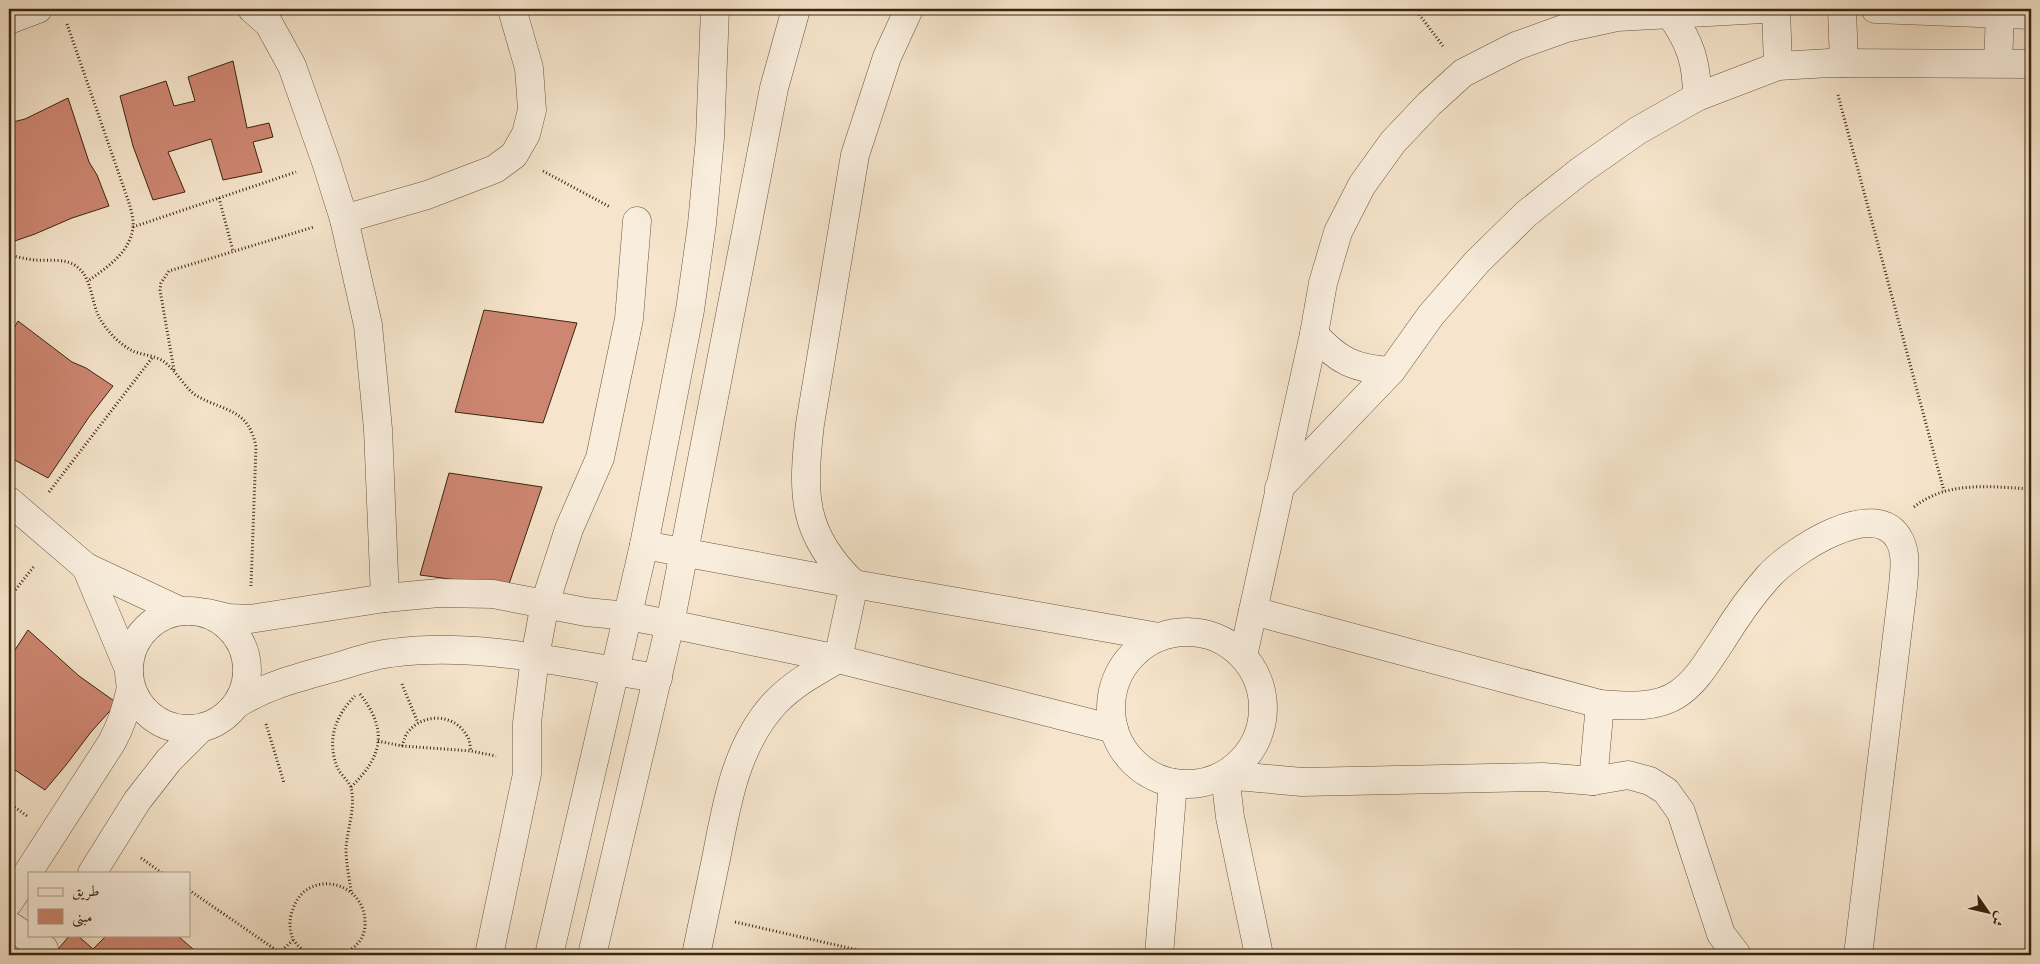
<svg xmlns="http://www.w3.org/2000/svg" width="2040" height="964" viewBox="0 0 2040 964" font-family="'IM FELL Great Primer',Amiri,serif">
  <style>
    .building { fill: #ce8672; stroke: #3a250c }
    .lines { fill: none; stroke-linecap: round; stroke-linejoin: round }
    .minor-casing { stroke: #69553c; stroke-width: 29 }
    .path { stroke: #3a250c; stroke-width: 3; stroke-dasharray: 1 2.5; stroke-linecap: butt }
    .minor { stroke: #f9eede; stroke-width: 28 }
  </style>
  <rect width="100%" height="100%" fill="#f6e5cc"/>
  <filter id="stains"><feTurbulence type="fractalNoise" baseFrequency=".004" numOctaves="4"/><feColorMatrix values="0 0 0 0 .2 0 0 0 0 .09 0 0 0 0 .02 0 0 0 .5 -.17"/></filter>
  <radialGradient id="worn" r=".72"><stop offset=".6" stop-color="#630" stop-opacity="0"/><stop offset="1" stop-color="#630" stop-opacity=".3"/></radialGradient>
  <g class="building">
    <path d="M 233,61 L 247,128 L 269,123 L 273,137 L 253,142 L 262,172 L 223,180 L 211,139 L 168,152 L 185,192 L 153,200 L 133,146 L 120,96 L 166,81 L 174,106 L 195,101 L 188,77 Z"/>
    <path d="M 68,98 L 89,162 L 97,175 L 109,206 L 72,218 L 35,234 L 9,243 L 9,123 L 25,119 Z"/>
    <path d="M 484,310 L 577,323 L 543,423 L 455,412 Z"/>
    <path d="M 18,321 L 72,362 L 86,368 L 113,386 L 89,417 L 48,478 L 9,457 L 9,337 Z"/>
    <path d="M 449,473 L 542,487 L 508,587 L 420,575 Z"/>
    <path d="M 28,630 L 79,676 L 117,703 L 91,732 L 66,765 L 45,790 L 9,766 L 9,659 Z"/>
    <path d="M 70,935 L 77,935 L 93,949 L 107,935 L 180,935 L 179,937 L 200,955 L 53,955 Z"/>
  </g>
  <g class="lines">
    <g class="minor-casing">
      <g id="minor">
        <path d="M 252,9 L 269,24 L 292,66 L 326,162 L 344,219 L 368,325 L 378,429 L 385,598"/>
        <path d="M 1776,9 L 1778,66"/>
        <path d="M 1842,9 L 1844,63"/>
        <path d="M 1875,9 L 2031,15"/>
        <path d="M 1670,14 C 1690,42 1697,62 1697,97"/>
        <path d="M 9,20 L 38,9"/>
        <path d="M 1998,63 L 2000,14"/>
        <path d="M 344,219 L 427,195 L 495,169 L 514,155 L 526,134 L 532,110 L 529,68 L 512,9"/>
        <path d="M 1314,334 C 1338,361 1355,369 1391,371"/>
        <path d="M 1279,488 L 1391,371 L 1431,315 L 1477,262 L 1526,214 L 1580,171 L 1637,131 L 1697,97 L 1778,66 L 1830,63 L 2031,64"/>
        <path d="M 9,501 L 86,567 L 180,611"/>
        <path d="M 644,545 L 854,584 L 1159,637"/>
        <path d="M 86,567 L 128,667"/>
        <circle cx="188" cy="670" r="59"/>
        <path d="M 1253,611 L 1600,704 C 1625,706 1656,709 1678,694 C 1698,680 1707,662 1721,642 C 1735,619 1750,597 1768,577 C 1790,552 1877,494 1900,541 C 1907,555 1904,572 1903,587 L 1858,955"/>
        <path d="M 208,613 L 229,618 L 250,619 L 385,598 L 439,593 L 493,594 L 586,612 L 628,616 L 670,624 L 838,659 L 1114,729"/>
        <circle cx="1187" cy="708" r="76"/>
        <path d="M 1243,656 L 1314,334 L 1323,283 L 1338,232 L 1362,185 L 1393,142 L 1429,104 L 1463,73 L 1516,46 L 1566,28 L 1617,17 L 1763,9"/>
        <path d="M 237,704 C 266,686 296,678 329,669 C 349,664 370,655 391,653 C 481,641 569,665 658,678"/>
        <path d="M 1593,781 L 1600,704"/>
        <path d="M 92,873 L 137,801 L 169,760 L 200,729"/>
        <path d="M 9,902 L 112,742 C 122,724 127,707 131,687"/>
        <path d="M 9,925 L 44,949"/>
        <path d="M 489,955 L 527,774 L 527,723 L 535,657 L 545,603 L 569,529 L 600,458 L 629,319 L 637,221"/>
        <path d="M 549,955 L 644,545 L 690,310 L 702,224 L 710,138 L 715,9"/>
        <path d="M 592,955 L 670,624 L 774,88 L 796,9"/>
        <path d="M 696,955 C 703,922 710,888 717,854 C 727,801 737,744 775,703 C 793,684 815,672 838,659 L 854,584 C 801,534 802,493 810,424 L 855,155 L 887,57 L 909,9"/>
        <path d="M 1159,955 L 1173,783"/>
        <path d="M 1259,955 L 1230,817 L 1225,775 L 1302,782 L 1543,777 L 1593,781 L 1628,775 L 1650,781 L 1666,791 L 1681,812 L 1721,934 L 1737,955"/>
      </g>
    </g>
    <g class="path">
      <path d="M 1415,9 L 1443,46"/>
      <path d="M 67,24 L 129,203 C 131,210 134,220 133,227 C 130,253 107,267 88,281"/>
      <path d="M 1838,95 L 1944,491"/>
      <path d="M 543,171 L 610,207"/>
      <path d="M 219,198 L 233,251"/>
      <path d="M 133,227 L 296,172"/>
      <path d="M 9,255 C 17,257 26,259 35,260 C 48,261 65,258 76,266 C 92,277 91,301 99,317 C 106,330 118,343 131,350 C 140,355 154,355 163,361 C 177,371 186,390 197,396 C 226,412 249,409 256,447 L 251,586"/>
      <path d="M 174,370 L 160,290 L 161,283 L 169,271 L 314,227"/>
      <path d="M 49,492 L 152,358"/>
      <path d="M 1914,507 C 1948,480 1991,487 2031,489"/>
      <path d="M 9,598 L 35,565"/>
      <path d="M 402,684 L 418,723"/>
      <path d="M 266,724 L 284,783"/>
      <path d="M 378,741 L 402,746 L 471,751 L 496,756"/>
      <path d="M 402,746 C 404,741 405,735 408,732 C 424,712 455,714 467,736 C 470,740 470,746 471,751"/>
      <path d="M 351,787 C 383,756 388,730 360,694"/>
      <path d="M 9,803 L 27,816"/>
      <path d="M 141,858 L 162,873"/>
      <path d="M 189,890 L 279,952"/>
      <path d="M 351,891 C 349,877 346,862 346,849 C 347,829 356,808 351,788 C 349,781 341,775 338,769 C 326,741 335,716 355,696"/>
      <path d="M 735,922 L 880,955"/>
      <path d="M 277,955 L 293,940"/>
      <path d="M 309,955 C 304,951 296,945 293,939 C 289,929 289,918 293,909 C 306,868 366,880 365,924 C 365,940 354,949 341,955"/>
    </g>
    <use href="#minor" class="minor"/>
  </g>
  <rect width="2040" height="964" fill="none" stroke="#f6e5cc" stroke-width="30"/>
  <rect x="10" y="10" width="2020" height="944" fill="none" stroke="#3a250c" stroke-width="2.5"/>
  <rect x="15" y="15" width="2010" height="934" fill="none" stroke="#3a250c"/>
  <rect x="28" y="872" width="162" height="65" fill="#f9eede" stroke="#ad9e8a"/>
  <rect x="38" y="888" width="25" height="8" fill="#f9eede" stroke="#ad9e8a"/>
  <text x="72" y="896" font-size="15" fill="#3a250c">طريق</text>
  <rect x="38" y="909" width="25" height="15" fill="#ce8672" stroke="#ad9e8a"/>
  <text x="72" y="922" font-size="15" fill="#3a250c">مبنى</text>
  <g transform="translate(1988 912) rotate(124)" stroke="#f9eede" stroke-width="4" paint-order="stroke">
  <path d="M0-4L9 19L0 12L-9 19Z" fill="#3a250c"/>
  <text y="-8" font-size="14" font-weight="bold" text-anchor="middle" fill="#3a250c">ش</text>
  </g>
  <rect width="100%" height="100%" filter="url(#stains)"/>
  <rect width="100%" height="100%" fill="url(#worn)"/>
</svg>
